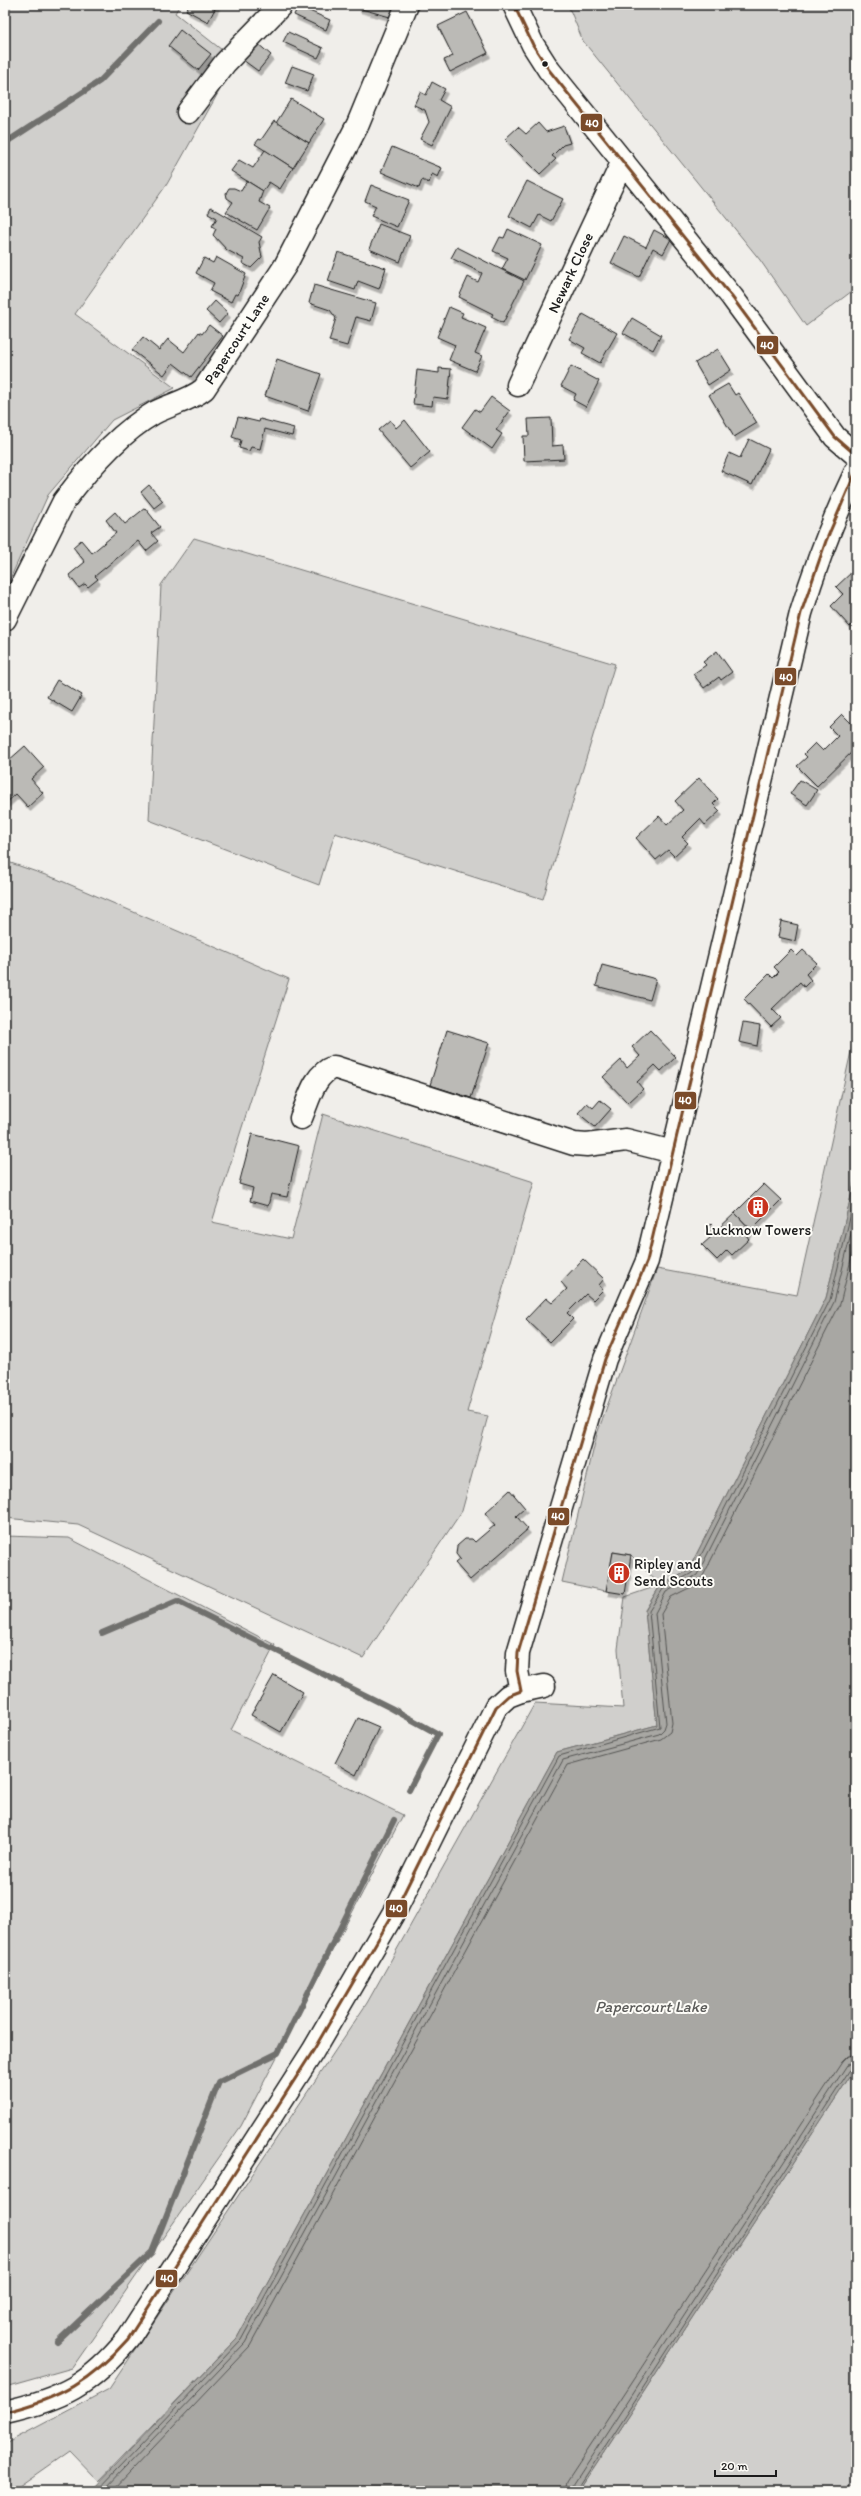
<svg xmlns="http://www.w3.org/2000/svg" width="861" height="2496" viewBox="0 0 861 2496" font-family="Itim,sans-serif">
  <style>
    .green { fill: #d0cfcc; stroke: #767674 }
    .water { fill: #a8a7a3; stroke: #706f6d }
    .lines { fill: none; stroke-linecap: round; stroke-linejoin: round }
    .shore { stroke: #545452; stroke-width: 1 }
    .stream { stroke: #706f6d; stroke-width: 6 }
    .building { fill: #bbbab6; stroke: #1c1c1c; filter: url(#shadow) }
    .minor-casing { stroke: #1c1c1c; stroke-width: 25 }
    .major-casing { stroke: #1c1c1c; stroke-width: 25 }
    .minor { stroke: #fdfcf7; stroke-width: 22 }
    .major { stroke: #fdfcf7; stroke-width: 22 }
    .bus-1-casing { stroke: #fdfcf7; stroke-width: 6 }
    .bus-1 { stroke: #7a4b2a; stroke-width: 3 }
    .bus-dot { fill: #1c1c1c; stroke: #fdfcf7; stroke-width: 1.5 }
    .labels { text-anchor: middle; stroke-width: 4; stroke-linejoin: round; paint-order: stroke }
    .street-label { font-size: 15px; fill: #1c1c1c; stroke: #fdfcf7 }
    .poi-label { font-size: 15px; fill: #1c1c1c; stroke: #fdfcf7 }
    .water-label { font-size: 16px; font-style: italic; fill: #5b5b59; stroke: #fdfcf7 }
    .line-badge { stroke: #fdfcf7; stroke-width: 1.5 }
    .badge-label { font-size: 11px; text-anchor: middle; font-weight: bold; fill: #fff }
  </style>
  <defs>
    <filter id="shadow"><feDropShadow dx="2.5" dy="4.5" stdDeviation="0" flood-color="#0004"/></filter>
  </defs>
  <rect width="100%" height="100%" fill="#f0eeea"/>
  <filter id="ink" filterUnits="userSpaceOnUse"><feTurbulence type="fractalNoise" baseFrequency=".025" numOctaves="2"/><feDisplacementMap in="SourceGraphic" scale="8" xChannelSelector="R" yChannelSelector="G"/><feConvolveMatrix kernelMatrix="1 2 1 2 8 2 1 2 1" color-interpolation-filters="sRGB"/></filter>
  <g filter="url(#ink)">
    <g class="green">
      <path d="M 5,5 L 180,5 L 175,13 L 236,61 L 167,184 L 75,314 L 175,388 L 112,420 L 48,495 L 5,590 Z"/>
      <path d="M 568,5 L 856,5 L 856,288 L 806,326 L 760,260 L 583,41 Z"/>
      <path d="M 194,538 L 615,664 L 543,899 L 335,833 L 319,885 L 149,820 L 161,585 Z"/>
      <path d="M 5,861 L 57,879 L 289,979 L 212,1222 L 291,1239 L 323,1114 L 534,1182 L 467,1412 L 488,1416 L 462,1511 L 363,1658 L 78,1525 L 5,1518 Z"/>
      <path d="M 856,1029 L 856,1176 L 826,1298 L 688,1571 L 660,1586 L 645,1610 L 657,1725 L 557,1752 L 237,2338 L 99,2481 L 70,2451 L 13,2491 L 5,2491 L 5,2444 L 109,2389 L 367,2003 L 535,1703 L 623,1708 L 618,1649 L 625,1597 L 660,1585 L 631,1555 L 613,1552 L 606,1591 L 562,1582 L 597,1434 L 657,1269 L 797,1295 Z"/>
      <path d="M 5,1536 L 69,1538 L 275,1645 L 231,1730 L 403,1815 L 241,2126 L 72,2368 L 5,2387 Z"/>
      <path d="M 856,2067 L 856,2491 L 579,2491 Z"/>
    </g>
    <path class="water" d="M 856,1176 L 856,2067 L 579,2491 L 91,2491 L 237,2338 L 557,1752 L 657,1725 L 645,1611 L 660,1586 L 688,1571 L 826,1298 Z"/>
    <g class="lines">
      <g class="shore">
        <path d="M 97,2491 L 241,2340 L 559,1756 L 660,1727 L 649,1611 L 663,1589 L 692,1573 L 830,1300 L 856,1193"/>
        <path d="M 103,2491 L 245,2343 L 563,1760 L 659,1734 L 664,1729 L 666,1723 L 655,1613 L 666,1592 L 697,1575 L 834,1302 L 856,1214"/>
        <path d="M 112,2491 L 250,2346 L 567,1765 L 661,1739 L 670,1732 L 672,1723 L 661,1614 L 671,1597 L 695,1585 L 702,1578 L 840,1304 L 856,1239"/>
        <path d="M 565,2491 L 567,2481 L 842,2062 L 848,2056 L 856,2055"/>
        <path d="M 571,2491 L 573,2485 L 847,2065 L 856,2061"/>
        <path d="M 576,2491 L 851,2068 L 856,2066"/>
      </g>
      <g class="stream">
        <path d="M 5,143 L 100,81 L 158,21"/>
        <path d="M 102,1633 L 177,1601 L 391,1708 L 438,1734 L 409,1790"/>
        <path d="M 57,2342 L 152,2252 L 219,2082 L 278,2053 L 394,1820"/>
      </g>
    </g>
    <g class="building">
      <path d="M 189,5 L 217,5 L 208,22 L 186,10 Z"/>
      <path d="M 359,5 L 402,5 L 397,19 L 358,8 Z"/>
      <path d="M 298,6 L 330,20 L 326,30 L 294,15 Z"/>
      <path d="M 467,12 L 488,53 L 450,72 L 444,60 L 453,56 L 438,26 Z"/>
      <path d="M 180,30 L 211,54 L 198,70 L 168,46 Z"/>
      <path d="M 288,32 L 323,48 L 318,58 L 283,42 Z"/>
      <path d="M 257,43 L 271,55 L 258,71 L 243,60 Z"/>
      <path d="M 292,66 L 314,74 L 307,91 L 285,83 Z"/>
      <path d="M 432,82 L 445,89 L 439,100 L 451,107 L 432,145 L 420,139 L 429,122 L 425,110 L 414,105 L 420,92 L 426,95 Z"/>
      <path d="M 291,99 L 324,119 L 309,143 L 276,123 Z"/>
      <path d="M 274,121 L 309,143 L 293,168 L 255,144 L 259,139 L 261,140 Z"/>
      <path d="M 538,123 L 546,132 L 564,126 L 570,143 L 563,145 L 552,156 L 556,159 L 540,174 L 505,139 L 518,127 L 526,134 Z"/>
      <path d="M 392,147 L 442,168 L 438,177 L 432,174 L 429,183 L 422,180 L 419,188 L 381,172 Z"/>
      <path d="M 265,150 L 293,168 L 280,189 L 269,182 L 263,191 L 231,171 L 239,160 L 253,168 Z"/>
      <path d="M 247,181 L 263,191 L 259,202 L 270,208 L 257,230 L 226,212 L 233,202 L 227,198 L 226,193 L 229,188 L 234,188 L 241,191 Z"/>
      <path d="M 527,181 L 563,199 L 551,221 L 539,215 L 532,228 L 509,216 Z"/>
      <path d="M 371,185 L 409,200 L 397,227 L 371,216 L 376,206 L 365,201 Z"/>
      <path d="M 211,207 L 262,237 L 259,242 L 262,257 L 251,268 L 242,263 L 244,259 L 227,250 L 213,235 L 216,229 L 212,226 L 217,218 L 208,213 Z"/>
      <path d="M 379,224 L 410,236 L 400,262 L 369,249 Z"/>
      <path d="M 508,229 L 542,245 L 525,280 L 502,269 L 508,258 L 493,251 L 500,237 L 504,238 Z"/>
      <path d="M 654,230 L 671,239 L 663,254 L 653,248 L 639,277 L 611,263 L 624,236 L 646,247 Z"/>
      <path d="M 457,247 L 524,281 L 503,323 L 491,317 L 493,314 L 459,297 L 468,277 L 478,282 L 482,273 L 451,258 Z"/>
      <path d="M 338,252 L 386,268 L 379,289 L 358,281 L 355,290 L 328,281 Z"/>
      <path d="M 216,257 L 246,274 L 238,295 L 235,294 L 231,302 L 210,291 L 214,283 L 196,273 L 204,258 L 213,263 Z"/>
      <path d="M 314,285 L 376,303 L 371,321 L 356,317 L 347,346 L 329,341 L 336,318 L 330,310 L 309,303 Z"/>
      <path d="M 215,301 L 228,313 L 219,323 L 206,311 Z"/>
      <path d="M 449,307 L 463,313 L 461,317 L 486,328 L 475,353 L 482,356 L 475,371 L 449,360 L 455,345 L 437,337 Z"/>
      <path d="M 583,314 L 617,333 L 600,363 L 582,353 L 585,348 L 569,339 Z"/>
      <path d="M 632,318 L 661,335 L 653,350 L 623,333 Z"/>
      <path d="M 209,325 L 223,336 L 191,377 L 173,363 L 164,375 L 132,350 L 143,337 L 159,350 L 168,339 L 184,352 L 199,332 L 202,334 Z"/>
      <path d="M 718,349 L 731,370 L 708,385 L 695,363 Z"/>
      <path d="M 277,359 L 321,374 L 308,411 L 265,396 Z"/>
      <path d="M 571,366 L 599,381 L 586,407 L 573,400 L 576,394 L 561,386 Z"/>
      <path d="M 439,368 L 451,369 L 448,399 L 433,397 L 432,406 L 413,404 L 417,370 L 439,373 Z"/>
      <path d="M 728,384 L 735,395 L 738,393 L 757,423 L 734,437 L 709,395 Z"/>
      <path d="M 491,397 L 510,411 L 496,430 L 502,434 L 492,449 L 462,427 L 475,409 L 480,412 Z"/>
      <path d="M 238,417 L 259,422 L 260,419 L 294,428 L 292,436 L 265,429 L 260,449 L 251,447 L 249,451 L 239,448 L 241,440 L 232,437 Z"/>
      <path d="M 551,418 L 552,446 L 563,445 L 564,459 L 524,461 L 523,436 L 529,436 L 528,419 Z"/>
      <path d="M 390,420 L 396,428 L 405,420 L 430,452 L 410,468 L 378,430 Z"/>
      <path d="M 749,439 L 769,449 L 752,485 L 721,471 L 729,453 L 740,458 Z"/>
      <path d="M 149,485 L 163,501 L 154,508 L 141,492 Z"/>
      <path d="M 145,508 L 160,527 L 151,533 L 158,541 L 146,551 L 138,541 L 95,576 L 98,579 L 88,587 L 85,584 L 79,588 L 69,575 L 85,562 L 73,547 L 81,540 L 92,553 L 116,533 L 106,520 L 115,512 L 125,524 Z"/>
      <path d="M 853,571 L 856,574 L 856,621 L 850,627 L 831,606 L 843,594 L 836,587 Z"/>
      <path d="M 717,651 L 732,672 L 721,680 L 719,677 L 704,688 L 693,674 L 706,665 L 703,662 Z"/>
      <path d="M 57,680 L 82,695 L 72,712 L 47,697 Z"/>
      <path d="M 842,714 L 856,728 L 856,748 L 817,786 L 797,766 L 807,757 L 804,754 L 815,743 L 823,751 L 838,736 L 829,727 Z"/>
      <path d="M 25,746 L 44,767 L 31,779 L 43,793 L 28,807 L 16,794 L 5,804 L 5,757 L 8,761 Z"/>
      <path d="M 699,778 L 718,799 L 713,804 L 720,811 L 705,825 L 700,819 L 682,837 L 688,843 L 674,856 L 668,850 L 656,860 L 636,838 L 659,816 L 667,825 L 683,810 L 675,801 Z"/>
      <path d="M 800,780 L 817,790 L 807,805 L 790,794 Z"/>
      <path d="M 781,921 L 798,925 L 795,941 L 778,937 Z"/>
      <path d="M 791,950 L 797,956 L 803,950 L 817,963 L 806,974 L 811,980 L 804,987 L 800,982 L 772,1009 L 781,1018 L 771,1027 L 744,999 L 769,974 L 773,978 L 779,972 L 774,967 Z"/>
      <path d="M 602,965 L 656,979 L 650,1000 L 596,986 Z"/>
      <path d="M 743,1023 L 760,1026 L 757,1046 L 739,1042 Z"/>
      <path d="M 447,1030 L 489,1043 L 471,1098 L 430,1085 Z"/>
      <path d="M 650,1030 L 676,1057 L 661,1071 L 655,1065 L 637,1082 L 643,1089 L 628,1103 L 603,1077 L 621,1060 L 627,1068 L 640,1056 L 632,1047 Z"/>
      <path d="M 600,1100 L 611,1109 L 595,1127 L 578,1113 L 587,1103 L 593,1108 Z"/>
      <path d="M 252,1134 L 299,1146 L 287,1197 L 271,1194 L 268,1206 L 250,1201 L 253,1188 L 239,1184 Z"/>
      <path d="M 764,1184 L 781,1200 L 751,1230 L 735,1213 Z"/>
      <path d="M 735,1213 L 751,1230 L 746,1235 L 749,1239 L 732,1255 L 727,1250 L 717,1260 L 702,1245 L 711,1237 L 705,1231 L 711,1224 L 717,1230 Z"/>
      <path d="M 583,1259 L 604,1279 L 599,1285 L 603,1290 L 593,1300 L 586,1294 L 567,1313 L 573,1319 L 550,1342 L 526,1319 L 546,1298 L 552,1303 L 567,1289 L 561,1282 Z"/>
      <path d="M 510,1490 L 525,1508 L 516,1516 L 528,1529 L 470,1580 L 455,1563 L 460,1559 L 456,1554 L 457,1546 L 465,1539 L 472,1539 L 475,1542 L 495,1525 L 485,1513 Z"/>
      <path d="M 613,1552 L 631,1555 L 625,1594 L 606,1591 Z"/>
      <path d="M 274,1675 L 303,1692 L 281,1732 L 251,1715 Z"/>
      <path d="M 358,1718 L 379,1727 L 356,1775 L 335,1763 Z"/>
    </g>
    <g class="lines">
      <g class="minor-casing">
        <g id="minor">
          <path d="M 188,112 L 225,63 L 281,5"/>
          <path id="s1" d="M 518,385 L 623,161"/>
          <path id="s2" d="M 5,619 L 64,501 C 88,469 119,433 154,413 C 171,404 189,401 204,389 L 285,266 L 358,124 L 407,5"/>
          <path d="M 301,1118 C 309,1099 314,1074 334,1067 L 574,1144 L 587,1145 L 626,1140 L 673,1152"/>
          <path d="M 521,1691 L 544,1686"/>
          <path d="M 5,2412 C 62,2399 90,2385 128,2339 L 313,2051 L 397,1907 L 496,1707 L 508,1696 L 521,1691 L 517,1671 L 518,1653 L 605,1359 L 647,1261 L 801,613 C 816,564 834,517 856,471"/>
        </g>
      </g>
      <g class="major-casing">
        <path id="major" d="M 514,5 L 533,45 L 549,70 L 732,297 L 835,437 L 856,455"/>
      </g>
      <use href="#minor" class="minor"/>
      <use href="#major" class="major"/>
      <g class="bus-1-casing">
        <g id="bus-1">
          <path d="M 514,5 L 533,45 L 549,70 L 732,297 L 835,437 L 856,455"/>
          <path d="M 5,2412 C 59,2399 91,2381 128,2339 L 313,2051 L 397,1907 L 496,1707 L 508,1696 L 521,1691 L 517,1671 L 518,1653 L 605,1359 L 647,1261 L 801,613 L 826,541 L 856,471"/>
        </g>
      </g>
      <use href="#bus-1" class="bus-1"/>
    </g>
  </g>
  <defs>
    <g id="building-disc" transform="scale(1.15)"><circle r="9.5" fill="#c8321e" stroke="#fdfcf7"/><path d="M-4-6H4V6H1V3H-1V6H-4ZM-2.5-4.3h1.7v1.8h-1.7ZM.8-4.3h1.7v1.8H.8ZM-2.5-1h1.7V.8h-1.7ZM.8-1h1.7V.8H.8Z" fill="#fff"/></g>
  </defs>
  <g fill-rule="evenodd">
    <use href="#building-disc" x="758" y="1207"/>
    <use href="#building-disc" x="619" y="1573"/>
  </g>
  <circle class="bus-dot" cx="545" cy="64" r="3.5"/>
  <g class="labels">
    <g class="street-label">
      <text dy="5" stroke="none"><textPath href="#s1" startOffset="124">Newark Close</textPath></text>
      <text dy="5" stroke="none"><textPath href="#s2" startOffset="374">Papercourt Lane</textPath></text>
    </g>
    <g class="poi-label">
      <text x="758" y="1235">Lucknow Towers</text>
      <text x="634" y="1569" text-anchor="start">Ripley and<tspan x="634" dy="17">Send Scouts</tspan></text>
    </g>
    <g class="water-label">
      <text x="651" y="2012">Papercourt Lake</text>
    </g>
  </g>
  <g class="line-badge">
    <rect x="580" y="113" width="23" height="19" rx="4" fill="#7a4b2a"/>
    <rect x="756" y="335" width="23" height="20" rx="4" fill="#7a4b2a"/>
    <rect x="774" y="667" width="23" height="19" rx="4" fill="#7a4b2a"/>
    <rect x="674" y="1091" width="23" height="19" rx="4" fill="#7a4b2a"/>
    <rect x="547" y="1507" width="23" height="19" rx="4" fill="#7a4b2a"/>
    <rect x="385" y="1899" width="23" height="19" rx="4" fill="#7a4b2a"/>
    <rect x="155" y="2269" width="23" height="19" rx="4" fill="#7a4b2a"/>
  </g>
  <g class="badge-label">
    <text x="592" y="127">40</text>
    <text x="767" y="349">40</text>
    <text x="786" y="681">40</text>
    <text x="685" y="1104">40</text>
    <text x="558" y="1520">40</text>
    <text x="396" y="1912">40</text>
    <text x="167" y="2282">40</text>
  </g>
  <rect width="861" height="2496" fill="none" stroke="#fdfcf7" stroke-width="20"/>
  <rect x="10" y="10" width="841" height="2476" fill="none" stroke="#1c1c1c" stroke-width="1.5" filter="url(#ink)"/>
  <path d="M715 2470v6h61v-6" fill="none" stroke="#1c1c1c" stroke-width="2"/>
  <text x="721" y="2470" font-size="12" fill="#1c1c1c" stroke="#fdfcf7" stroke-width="3" paint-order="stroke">20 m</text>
</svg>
